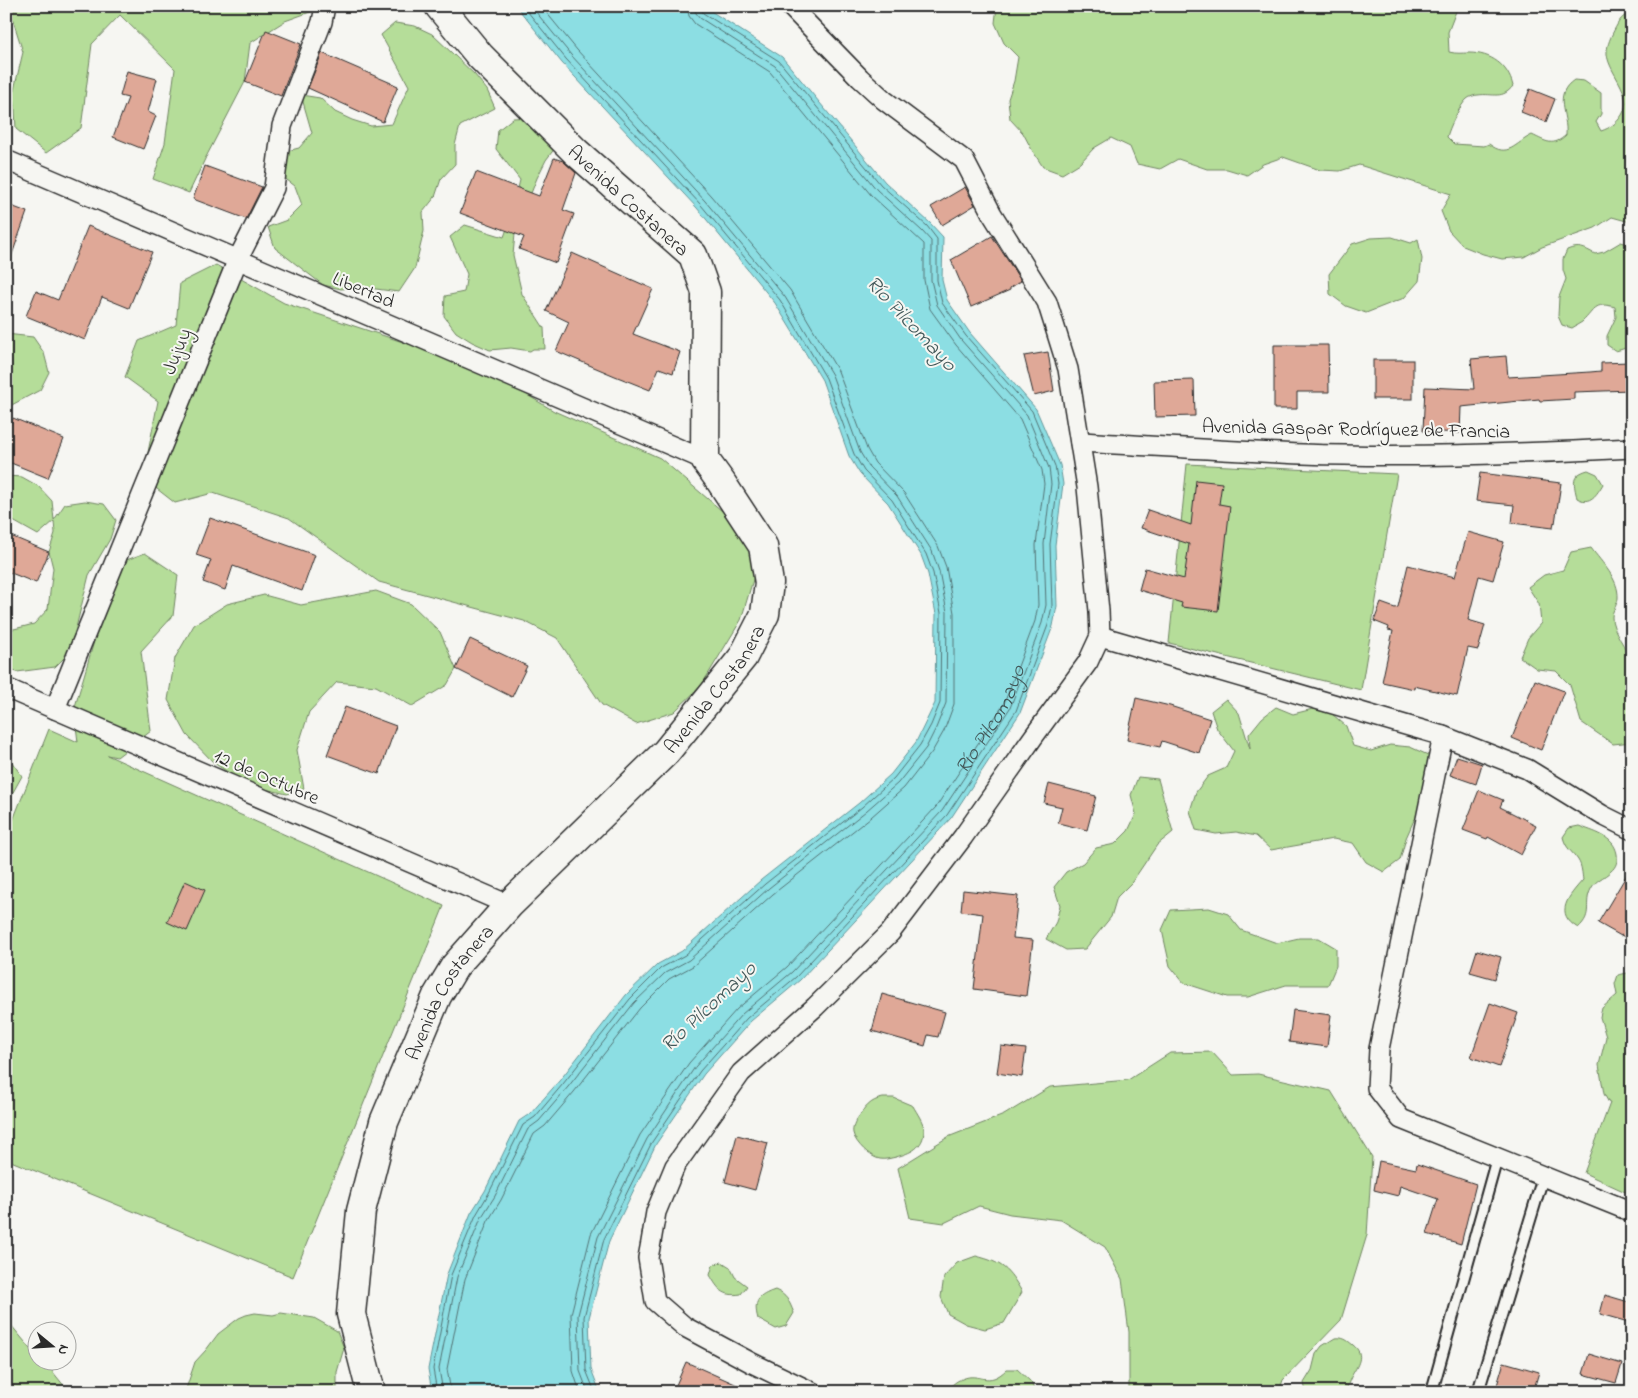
<svg xmlns="http://www.w3.org/2000/svg" width="1638" height="1398" viewBox="0 0 1638 1398" font-family="'Indie Flower',sans-serif">
  <style>
    .green { fill: #b5dd99; stroke: #708462 }
    .water { fill: #8cdee3; stroke: #659699 }
    .lines { fill: none; stroke-linecap: round; stroke-linejoin: round }
    .shore { stroke: #527375; stroke-width: 1 }
    .building { fill: #dfa897; stroke: #2b2b2b }
    .lane-casing { stroke: #2b2b2b; stroke-width: 14 }
    .street-casing { stroke: #2b2b2b; stroke-width: 22 }
    .secondary-casing { stroke: #2b2b2b; stroke-width: 31 }
    .lane { stroke: #f6f6f2; stroke-width: 10 }
    .street { stroke: #f6f6f2; stroke-width: 19 }
    .secondary { stroke: #f6f6f2; stroke-width: 28 }
    .labels { text-anchor: middle; stroke-width: 4; stroke-linejoin: round; paint-order: stroke }
    .street-label { font-size: 20px; fill: #2b2b2b; stroke: #f6f6f2 }
    .water-label { font-size: 21px; font-style: italic; fill: #435859; stroke: #f6f6f2 }
  </style>
  <rect width="100%" height="100%" fill="#f6f6f2"/>
  <filter id="ink" filterUnits="userSpaceOnUse"><feTurbulence type="fractalNoise" baseFrequency=".02" numOctaves="2"/><feDisplacementMap in="SourceGraphic" scale="10" xChannelSelector="R" yChannelSelector="G"/><feConvolveMatrix kernelMatrix="1 2 1 2 8 2 1 2 1" color-interpolation-filters="sRGB"/></filter>
  <g filter="url(#ink)">
    <g class="green">
      <path d="M 6,6 L 323,6 L 324,7 L 285,21 L 250,43 L 245,82 L 205,159 L 189,193 L 153,179 L 165,143 L 175,69 L 120,15 L 92,44 L 81,128 L 46,153 L 16,129 L 14,90 L 23,52 L 11,14 L 6,9 Z"/>
      <path d="M 997,6 L 1458,6 L 1448,32 L 1449,52 C 1457,54 1461,53 1469,53 C 1491,53 1508,65 1513,86 C 1502,100 1494,93 1478,95 C 1475,95 1469,97 1467,99 C 1460,105 1449,128 1447,137 L 1454,144 L 1484,146 L 1489,144 C 1508,159 1515,143 1532,135 C 1547,142 1553,147 1566,135 C 1568,114 1552,95 1574,80 L 1584,81 L 1601,93 L 1601,114 L 1596,122 L 1601,131 C 1610,128 1616,124 1622,115 C 1636,93 1605,71 1607,50 C 1608,42 1613,32 1617,25 C 1620,19 1625,14 1632,14 L 1632,221 L 1630,222 L 1612,217 L 1595,228 L 1542,247 L 1524,257 L 1502,259 L 1483,254 L 1463,246 L 1449,231 L 1441,211 L 1451,194 L 1359,165 L 1340,171 L 1320,170 L 1283,157 L 1263,164 L 1247,175 L 1227,169 L 1207,169 L 1178,159 L 1160,169 L 1137,164 L 1130,147 L 1111,138 L 1094,148 L 1080,163 L 1062,174 L 1043,167 L 1032,150 L 1023,133 L 1010,119 L 1008,99 L 1014,81 L 1018,57 L 1004,43 L 995,23 Z"/>
      <path d="M 395,23 L 415,26 L 432,34 L 475,75 L 487,90 L 495,108 L 460,126 L 455,145 L 455,164 L 441,179 L 435,197 L 423,212 L 424,231 L 415,268 L 399,292 L 361,287 L 341,289 L 323,285 L 275,248 L 268,227 L 287,220 L 302,205 L 295,186 L 279,174 L 279,153 L 299,148 L 312,133 L 301,95 L 320,98 L 335,112 L 352,120 L 371,126 L 392,124 L 409,86 L 381,35 Z"/>
      <path d="M 533,117 L 558,144 L 546,160 L 537,178 L 515,234 L 513,255 L 522,294 L 544,328 L 545,349 L 533,349 L 530,351 L 511,348 L 490,350 L 472,342 L 456,332 L 444,316 L 445,296 L 464,292 L 467,274 L 450,237 L 465,225 L 504,237 L 511,218 L 520,180 L 496,149 L 498,130 L 513,118 Z"/>
      <path d="M 1392,237 L 1411,243 L 1418,239 L 1422,259 L 1419,281 L 1404,298 L 1366,313 L 1346,306 L 1330,294 L 1329,274 L 1352,244 L 1371,238 Z"/>
      <path d="M 1621,242 L 1632,245 L 1632,341 L 1626,348 L 1616,351 L 1607,345 L 1607,336 L 1616,317 L 1615,307 C 1594,301 1595,310 1582,322 C 1579,324 1575,326 1572,328 L 1562,325 L 1558,316 L 1559,297 L 1566,279 L 1563,270 L 1563,259 L 1567,250 C 1579,245 1584,248 1595,254 L 1604,252 Z"/>
      <path d="M 216,265 L 284,303 L 482,368 L 554,411 L 660,458 L 763,546 L 741,620 L 701,686 L 674,712 L 636,724 L 602,705 L 557,638 L 524,621 L 379,582 L 289,518 L 213,493 L 175,503 L 143,478 L 158,401 L 125,377 L 139,341 L 176,325 L 180,283 Z"/>
      <path d="M 6,334 L 33,337 L 44,353 L 49,372 L 40,390 L 6,408 Z"/>
      <path d="M 1187,464 L 1397,474 L 1361,690 L 1169,643 Z"/>
      <path d="M 1588,470 L 1597,474 L 1603,484 C 1597,494 1590,506 1577,498 C 1574,484 1570,475 1588,470 Z"/>
      <path d="M 6,476 L 22,477 L 38,486 L 52,501 L 54,520 L 65,504 L 85,501 L 104,504 L 116,520 L 110,539 L 89,575 L 70,652 L 55,667 L 17,672 L 6,669 L 6,628 L 14,629 L 34,624 L 48,609 L 53,568 L 49,552 L 55,533 L 54,521 L 38,535 L 6,517 Z"/>
      <path d="M 1591,548 C 1602,563 1619,579 1618,598 C 1618,604 1612,610 1612,617 C 1611,629 1628,650 1632,662 L 1632,742 L 1613,744 L 1581,722 L 1570,685 L 1556,671 L 1537,669 L 1520,657 L 1528,638 L 1541,623 L 1539,604 L 1528,587 L 1544,575 L 1563,570 L 1571,552 Z"/>
      <path d="M 145,553 L 178,575 L 173,616 L 141,651 L 151,731 L 117,757 L 107,755 L 444,906 L 293,1277 L 6,1159 L 6,838 L 49,729 L 78,742 L 74,710 L 95,638 L 93,600 L 108,567 Z"/>
      <path d="M 376,591 L 411,604 L 440,632 L 456,669 L 447,685 L 412,706 L 376,686 L 337,682 L 309,712 L 297,750 L 304,789 L 287,794 L 247,785 L 214,763 L 187,735 L 168,700 L 175,658 L 194,625 L 227,604 L 264,595 L 301,605 Z"/>
      <path d="M 1226,699 L 1239,713 L 1250,749 L 1249,734 L 1262,718 L 1276,707 L 1293,714 L 1313,709 L 1332,714 L 1346,726 L 1353,746 L 1371,751 L 1390,745 L 1410,747 L 1428,755 L 1442,792 L 1434,811 L 1414,820 L 1406,838 L 1400,860 L 1384,872 L 1366,862 L 1353,843 L 1333,839 L 1271,850 L 1256,836 L 1236,832 L 1216,834 L 1196,830 L 1190,811 L 1196,792 L 1208,776 L 1226,768 L 1234,751 L 1217,729 L 1211,711 Z"/>
      <path d="M 6,754 L 22,776 L 12,794 L 6,811 Z"/>
      <path d="M 1138,777 L 1158,779 L 1173,832 L 1157,845 L 1132,882 L 1117,897 L 1111,917 L 1085,949 L 1066,950 L 1046,939 L 1056,922 L 1060,905 L 1054,887 L 1066,872 L 1083,863 L 1096,848 L 1115,844 L 1128,831 L 1136,814 L 1131,795 Z"/>
      <path d="M 1579,826 C 1594,832 1614,836 1617,854 C 1618,861 1616,867 1611,871 C 1604,878 1595,880 1591,889 C 1583,904 1594,914 1578,928 C 1553,913 1569,896 1583,880 C 1582,874 1582,866 1578,860 C 1572,851 1566,849 1563,837 L 1569,828 Z"/>
      <path d="M 1209,908 L 1228,914 L 1241,930 L 1277,943 L 1299,938 L 1319,938 L 1336,948 L 1336,966 L 1328,985 L 1286,985 L 1248,997 L 1227,997 L 1184,983 L 1170,966 L 1162,930 L 1171,910 Z"/>
      <path d="M 1632,972 L 1632,1195 L 1584,1173 L 1610,1103 L 1609,1103 L 1604,1094 L 1599,1065 L 1606,1037 L 1600,1017 L 1602,1008 L 1617,995 L 1615,984 L 1618,975 Z"/>
      <path d="M 1212,1052 L 1233,1075 L 1258,1074 L 1331,1091 L 1372,1157 L 1367,1235 L 1341,1320 L 1283,1380 L 1279,1392 L 1129,1392 L 1129,1332 L 1122,1279 L 1105,1247 L 1061,1220 L 1010,1214 L 979,1206 L 944,1223 L 910,1218 L 898,1168 L 948,1137 L 1004,1115 L 1050,1087 L 1128,1080 L 1170,1053 Z"/>
      <path d="M 883,1098 L 894,1098 L 913,1106 C 917,1113 924,1123 924,1130 C 924,1148 910,1153 896,1157 C 891,1158 885,1160 880,1159 C 871,1158 855,1143 853,1133 C 852,1128 855,1123 857,1119 C 865,1108 870,1100 883,1098 Z"/>
      <path d="M 976,1256 C 1003,1263 1008,1268 1022,1292 L 1004,1323 L 985,1329 L 966,1324 L 948,1314 L 941,1297 L 944,1277 L 957,1263 Z"/>
      <path d="M 722,1262 L 730,1267 L 735,1277 L 747,1286 L 741,1294 C 723,1297 718,1289 710,1275 L 713,1265 Z"/>
      <path d="M 775,1290 C 787,1295 789,1301 794,1313 L 786,1326 L 776,1329 L 758,1319 C 753,1301 758,1296 775,1290 Z"/>
      <path d="M 255,1313 L 273,1315 L 281,1313 L 314,1318 L 337,1331 L 344,1348 L 337,1372 L 337,1392 L 185,1392 L 195,1362 L 206,1350 L 218,1334 L 239,1318 L 246,1315 Z"/>
      <path d="M 6,1319 L 30,1348 L 37,1354 L 38,1360 L 44,1361 L 69,1392 L 6,1392 Z"/>
      <path d="M 1335,1338 C 1343,1337 1347,1340 1353,1345 C 1366,1355 1357,1366 1351,1377 C 1349,1381 1347,1387 1346,1392 L 1306,1392 L 1304,1383 L 1312,1370 L 1316,1354 L 1322,1346 Z"/>
      <path d="M 1007,1369 L 1017,1369 L 1031,1382 L 1035,1392 L 946,1392 C 950,1387 955,1381 962,1379 C 980,1371 987,1389 1007,1369 Z"/>
    </g>
    <path class="water" d="M 516,6 L 703,6 L 782,57 L 885,182 L 930,223 L 943,237 L 942,280 L 947,300 L 970,333 L 1036,409 L 1060,465 L 1063,484 L 1055,545 L 1057,606 L 1053,626 L 1020,713 L 951,818 L 800,980 L 751,1021 L 704,1074 L 656,1144 L 609,1241 L 589,1318 L 591,1369 L 600,1392 L 432,1392 L 428,1369 L 447,1274 L 471,1213 L 485,1191 L 519,1121 L 531,1113 L 560,1080 L 626,995 L 658,964 L 682,951 L 761,880 L 859,803 L 891,774 L 916,742 L 935,703 L 936,614 L 928,574 L 921,555 L 888,503 L 860,474 L 849,456 L 822,380 L 775,303 L 697,208 L 562,63 Z"/>
    <g class="lines">
      <g class="shore">
        <path d="M 437,1392 L 433,1369 L 451,1275 L 476,1215 L 489,1193 L 523,1125 L 535,1117 L 563,1084 L 630,999 L 661,968 L 685,955 L 765,884 L 862,807 L 894,778 L 920,745 L 931,725 L 940,703 L 941,613 L 933,573 L 926,554 L 892,500 L 864,471 L 854,454 L 826,378 L 780,300 L 701,205 L 566,59 L 523,6"/>
        <path d="M 443,1392 L 439,1369 L 457,1277 L 481,1218 L 495,1196 L 528,1129 L 539,1121 L 568,1087 L 634,1003 L 665,973 L 689,960 L 769,888 L 866,811 L 898,783 L 926,748 L 936,728 L 946,703 L 947,612 L 939,571 L 932,551 L 897,496 L 869,467 L 860,452 L 832,375 L 785,297 L 705,201 L 571,55 L 531,6"/>
        <path d="M 451,1392 L 447,1369 L 465,1279 L 488,1221 L 501,1200 L 534,1134 L 545,1126 L 574,1092 L 640,1008 L 669,979 L 693,966 L 773,894 L 871,817 L 904,788 L 932,752 L 944,731 L 954,704 L 954,613 L 946,567 L 938,546 L 904,493 L 875,463 L 867,449 L 838,371 L 790,290 L 711,196 L 577,50 L 541,6"/>
        <path id="s1" d="M 580,1392 L 573,1371 L 571,1314 L 591,1234 L 640,1135 L 689,1063 L 737,1009 L 787,967 L 936,807 L 1004,704 L 1035,621 L 1038,605 L 1036,545 L 1044,484 L 1042,470 L 1020,419 L 956,345 L 930,309 L 924,280 L 924,244 L 871,195 L 770,72 L 695,24 L 689,16 L 687,6"/>
        <path d="M 588,1392 L 580,1371 L 578,1315 L 598,1237 L 647,1139 L 695,1067 L 742,1014 L 792,972 L 942,811 L 1010,708 L 1042,623 L 1046,605 L 1044,544 L 1051,484 L 1049,468 L 1027,415 L 961,340 L 937,305 L 931,280 L 931,241 L 922,231 L 877,190 L 775,66 L 700,18 L 696,13 L 694,6"/>
        <path d="M 595,1392 L 586,1370 L 584,1317 L 604,1239 L 652,1142 L 700,1071 L 747,1018 L 796,977 L 947,815 L 1016,711 L 1048,625 L 1052,606 L 1050,544 L 1058,484 L 1055,466 L 1032,411 L 966,336 L 942,303 L 937,280 L 937,239 L 927,226 L 881,185 L 779,61 L 703,13 L 701,6"/>
      </g>
    </g>
    <g class="building">
      <path d="M 266,30 L 301,44 L 281,96 L 245,82 Z"/>
      <path d="M 322,53 L 398,86 L 383,122 L 308,88 Z"/>
      <path d="M 127,71 L 157,79 L 148,112 L 156,116 L 143,149 L 113,137 L 128,98 L 120,96 Z"/>
      <path d="M 1530,89 L 1555,99 L 1546,122 L 1521,112 Z"/>
      <path d="M 554,158 L 563,161 L 576,173 L 563,210 L 574,214 L 556,263 L 519,249 L 524,237 L 460,213 L 476,172 L 539,196 Z"/>
      <path d="M 205,166 L 262,187 L 246,219 L 193,199 Z"/>
      <path d="M 965,187 L 975,205 L 942,225 L 931,207 Z"/>
      <path d="M 6,204 L 27,212 L 9,263 L 6,263 Z"/>
      <path d="M 88,226 L 152,252 L 129,308 L 102,297 L 85,340 L 26,316 L 36,291 L 58,300 Z"/>
      <path d="M 992,236 L 1021,281 L 1010,288 L 1010,290 L 971,307 L 951,260 Z"/>
      <path d="M 572,253 L 653,289 L 633,334 L 680,352 L 673,373 L 659,368 L 650,390 L 615,376 L 556,351 L 569,322 L 546,311 Z"/>
      <path d="M 1274,345 L 1328,345 L 1329,392 L 1297,392 L 1297,409 L 1274,409 Z"/>
      <path d="M 1048,352 L 1054,391 L 1034,396 L 1024,356 Z"/>
      <path d="M 1506,356 L 1508,377 L 1590,372 L 1601,371 L 1601,363 L 1630,362 L 1631,390 L 1574,392 L 1574,399 L 1540,401 L 1539,399 L 1461,407 L 1460,433 L 1423,431 L 1425,387 L 1474,389 L 1471,359 Z"/>
      <rect x="1373" y="360" width="40" height="39"/>
      <path d="M 1194,380 L 1195,416 L 1155,417 L 1154,381 Z"/>
      <path d="M 13,418 L 64,439 L 48,478 L 6,461 L 6,434 Z"/>
      <path d="M 1480,473 L 1561,483 L 1555,523 L 1554,522 L 1553,528 L 1512,523 L 1514,505 L 1476,501 Z"/>
      <path d="M 1196,480 L 1222,483 L 1219,504 L 1230,506 L 1218,611 L 1181,607 L 1182,603 L 1139,590 L 1145,568 L 1184,579 L 1189,544 L 1141,528 L 1148,510 L 1191,525 Z"/>
      <path d="M 210,518 L 315,555 L 302,591 L 233,566 L 225,590 L 203,582 L 211,560 L 196,555 Z"/>
      <path d="M 1468,532 L 1504,542 L 1493,580 L 1479,576 L 1468,620 L 1485,625 L 1478,650 L 1468,648 L 1457,696 L 1414,686 L 1414,689 L 1382,682 L 1393,631 L 1388,630 L 1389,627 L 1374,621 L 1381,603 L 1395,608 L 1398,607 L 1408,565 L 1455,577 Z"/>
      <path d="M 6,534 L 49,552 L 36,583 L 6,571 Z"/>
      <path d="M 470,639 L 527,666 L 512,697 L 456,669 Z"/>
      <path d="M 1535,680 L 1564,691 L 1541,750 L 1512,738 Z"/>
      <path d="M 1136,698 L 1170,706 L 1210,719 L 1199,753 L 1162,741 L 1160,747 L 1127,740 Z"/>
      <path d="M 345,707 L 396,726 L 379,774 L 327,755 Z"/>
      <path d="M 1457,756 L 1482,764 L 1476,784 L 1450,775 Z"/>
      <path d="M 1049,784 L 1096,796 L 1087,830 L 1058,823 L 1062,807 L 1044,803 Z"/>
      <path d="M 1479,790 L 1503,800 L 1500,807 L 1536,825 L 1521,855 L 1488,837 L 1487,839 L 1463,830 Z"/>
      <path d="M 1632,866 L 1632,941 L 1621,935 L 1621,936 L 1598,923 Z"/>
      <path d="M 185,881 L 205,890 L 187,931 L 167,922 Z"/>
      <path d="M 963,890 L 1018,896 L 1013,938 L 1033,940 L 1026,996 L 974,989 L 983,914 L 961,911 Z"/>
      <path d="M 1477,950 L 1501,957 L 1495,979 L 1470,972 Z"/>
      <path d="M 882,994 L 945,1012 L 938,1037 L 928,1035 L 925,1046 L 872,1031 Z"/>
      <path d="M 1490,1003 L 1518,1013 L 1499,1067 L 1471,1057 Z"/>
      <path d="M 1293,1010 L 1331,1015 L 1327,1047 L 1289,1042 Z"/>
      <path d="M 1001,1046 L 1026,1049 L 1022,1077 L 997,1073 Z"/>
      <path d="M 737,1135 L 768,1143 L 755,1190 L 725,1182 Z"/>
      <path d="M 1379,1161 L 1416,1169 L 1417,1164 L 1476,1184 L 1461,1244 L 1427,1234 L 1438,1199 L 1400,1186 L 1398,1196 L 1374,1190 Z"/>
      <path d="M 1605,1295 L 1632,1303 L 1632,1323 L 1600,1314 Z"/>
      <path d="M 1589,1354 L 1622,1364 L 1616,1383 L 1583,1374 Z"/>
      <path d="M 686,1362 L 753,1392 L 673,1392 Z"/>
      <path d="M 1504,1362 L 1539,1372 L 1533,1392 L 1495,1392 Z"/>
    </g>
    <g class="lines">
      <g class="lane-casing">
        <g id="lane">
          <path d="M 1432,1391 L 1497,1158"/>
          <path d="M 1478,1392 L 1543,1177"/>
        </g>
      </g>
      <g class="street-casing">
        <g id="street">
          <path d="M 790,6 L 860,78 L 884,100 L 964,160 L 992,214 L 1047,302 L 1068,369 L 1087,487 L 1099,611 L 1100,636 L 1088,662 L 1034,736 L 963,837 L 890,933 L 815,1007 L 741,1073 L 675,1166 L 656,1212 L 651,1242 L 648,1258 L 655,1301 L 685,1327 L 752,1363 L 812,1392"/>
          <path d="M 6,160 L 705,460"/>
          <path d="M 1080,442 C 1154,446 1228,451 1303,454 C 1412,458 1522,454 1632,448"/>
          <path d="M 1100,636 L 1443,736 L 1527,769 L 1602,815 L 1632,830"/>
          <path d="M 6,688 L 509,905"/>
          <path d="M 55,709 L 238,259 L 274,188 L 282,126 L 322,22 L 325,6"/>
          <path d="M 1443,736 L 1379,1049 L 1377,1088 L 1401,1119 L 1632,1212"/>
        </g>
      </g>
      <g class="secondary-casing">
        <g id="secondary">
          <path id="s2" d="M 371,1392 L 351,1314 L 361,1211 L 384,1122 L 437,996 L 455,966 L 509,905 L 666,752 L 743,657 L 765,614 L 769,583 L 763,546 L 721,482 L 705,460 L 706,292 L 693,255 L 576,152 L 480,56 L 439,6"/>
        </g>
      </g>
      <use href="#lane" class="lane"/>
      <use href="#street" class="street"/>
      <use href="#secondary" class="secondary"/>
    </g>
  </g>
  <g class="labels">
    <g class="street-label">
      <text transform="translate(629 200) rotate(42)" y="7">Avenida Costanera</text>
      <text transform="translate(364 289) rotate(23)" y="7">Libertad</text>
      <text transform="translate(176 351) rotate(-68)" y="7">Jujuy</text>
      <text transform="translate(1356 428) rotate(1)" y="7">Avenida Gaspar Rodríguez de Francia</text>
      <text dy="7" stroke="none"><textPath href="#s2" startOffset="828">Avenida Costanera</textPath></text>
      <text transform="translate(267 776) rotate(23)" y="7">12 de Octubre</text>
      <text dy="7" stroke="none"><textPath href="#s2" startOffset="422">Avenida Costanera</textPath></text>
    </g>
    <g class="water-label">
      <text transform="translate(912 323) rotate(47)" y="7">Río Pilcomayo</text>
      <text dy="7" stroke="none"><textPath href="#s1" startOffset="819">Río Pilcomayo</textPath></text>
      <text transform="translate(708 1006) rotate(-43)" y="7">Río Pilcomayo</text>
    </g>
  </g>
  <rect width="1638" height="1398" fill="none" stroke="#f6f6f2" stroke-width="25"/>
  <rect x="12" y="12" width="1613" height="1373" fill="none" stroke="#2b2b2b" stroke-width="2" filter="url(#ink)"/>
  <g transform="translate(52 1346) rotate(108)"><circle r="24" fill="#f6f6f2" stroke="#a5a5a2"/>
  <path d="M0-4L9 19L0 12L-9 19Z" fill="#2b2b2b"/>
  <text y="-8" font-size="14" font-weight="bold" text-anchor="middle" fill="#2b2b2b">N</text>
  </g>
</svg>
